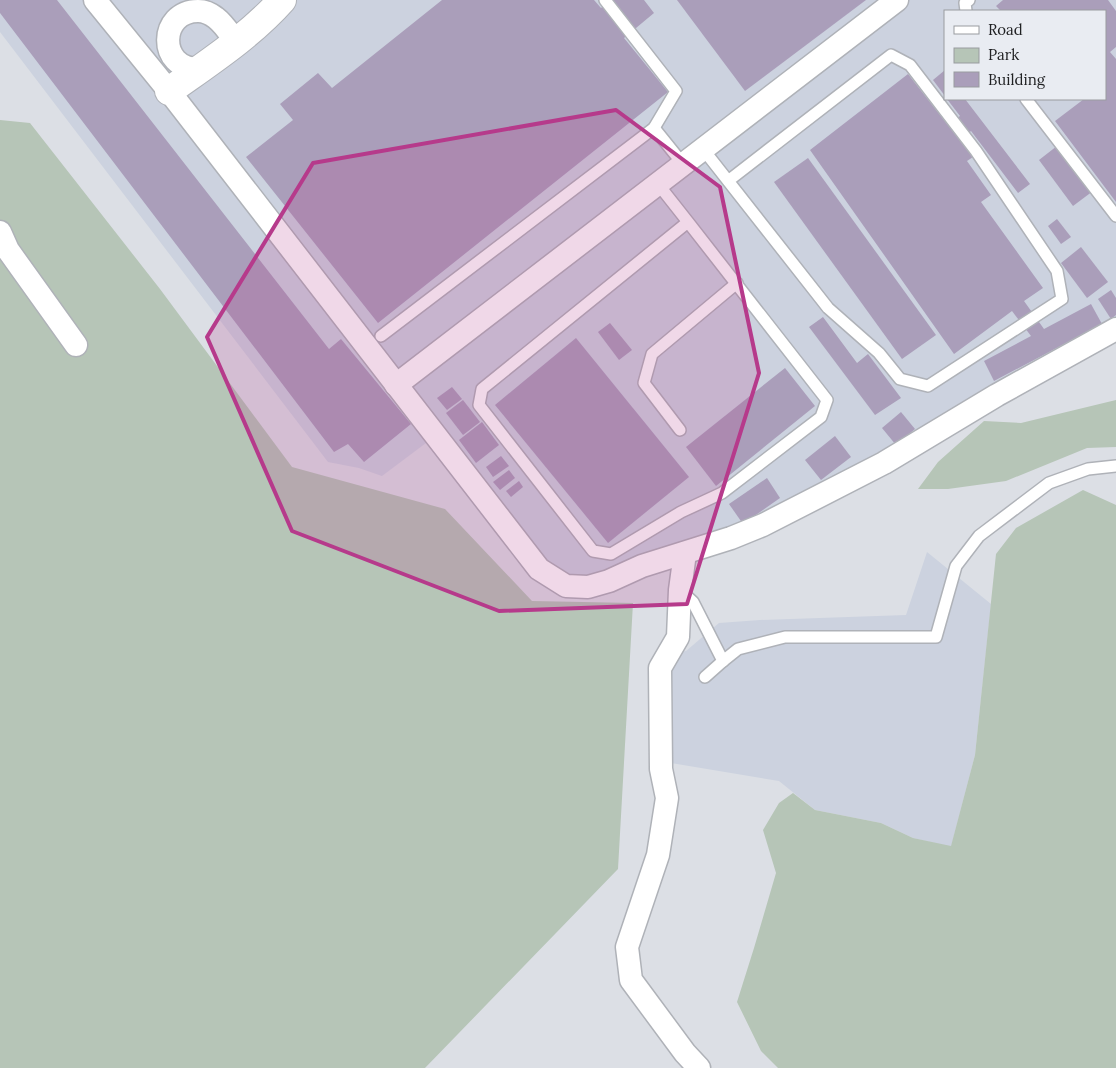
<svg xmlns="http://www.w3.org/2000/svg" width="1116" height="1068" viewBox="0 0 1116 1068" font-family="Lora,serif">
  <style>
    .built { fill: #ccd2df; fill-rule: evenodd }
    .green { fill: #b6c5b7 }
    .building { fill: #aa9eba }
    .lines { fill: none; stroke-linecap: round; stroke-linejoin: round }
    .service-casing { stroke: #afb2b8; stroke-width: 14 }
    .minor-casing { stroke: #afb2b8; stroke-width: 25 }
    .tertiary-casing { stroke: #afb2b8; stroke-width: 30 }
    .service { stroke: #fff; stroke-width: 11 }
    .minor { stroke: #fff; stroke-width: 22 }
    .tertiary { stroke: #fff; stroke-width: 28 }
    .marked { fill: #b63a8b; fill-opacity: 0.2; stroke: #b63a8b; stroke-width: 4; stroke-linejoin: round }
  </style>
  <rect width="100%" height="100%" fill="#dcdfe5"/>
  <g class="built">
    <path d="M 0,0 L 1116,0 L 1116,334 L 875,473 L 574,594 L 430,440 L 382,476 L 359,468 L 328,462 L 0,32 ZM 945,11 L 1105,11 L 1105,99 L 945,99 Z"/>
    <path d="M 927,552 L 991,604 L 975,755 L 951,847 L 913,838 L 881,823 L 815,810 L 779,781 L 671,763 L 670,678 L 675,653 L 686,651 L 719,623 L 760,620 L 906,615 Z"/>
  </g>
  <g class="green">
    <path d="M 0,120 L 30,123 L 160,289 L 292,467 L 445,509 L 532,601 L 633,603 L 618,869 L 425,1068 L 0,1068 Z"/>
    <path d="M 1116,400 L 1116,447 L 1087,448 L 1006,481 L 948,489 L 918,489 L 938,462 L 984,421 L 1021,423 Z"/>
    <path d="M 1083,490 L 1116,505 L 1116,1068 L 778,1068 L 761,1051 L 737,1002 L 754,948 L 776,873 L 763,830 L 779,803 L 793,793 L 815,810 L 881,823 L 913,838 L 951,846 L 975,755 L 996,554 L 1016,528 Z"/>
  </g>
  <g class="building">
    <path d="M 0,0 L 57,0 L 329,349 L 341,339 L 411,424 L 364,462 L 348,444 L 334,452 L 0,13 Z"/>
    <path d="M 442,0 L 594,0 L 601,8 L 611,0 L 644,0 L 654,13 L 624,38 L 668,92 L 378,323 L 246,157 L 293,120 L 280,104 L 318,73 L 332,88 Z"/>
    <path d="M 677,0 L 866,0 L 745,91 Z"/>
    <path d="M 1003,0 L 1108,0 L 1116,11 L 1116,47 L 1110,52 L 1116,59 L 1116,202 L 1055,121 L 1084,99 L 1105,99 L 1105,11 L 1001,11 L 996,6 Z"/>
    <path d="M 945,70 L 945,96 L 933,80 Z"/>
    <path d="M 908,74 L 948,125 L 960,116 L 947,99 L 965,99 L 1030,184 L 1018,193 L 971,131 L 960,140 L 973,157 L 967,161 L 991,195 L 981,202 L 1043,288 L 1024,301 L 1044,329 L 1091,304 L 1102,324 L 994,381 L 984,361 L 1031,336 L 1012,311 L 954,354 L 810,150 Z"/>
    <path d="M 1057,146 L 1093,191 L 1073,206 L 1039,160 Z"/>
    <path d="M 808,158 L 936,335 L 902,359 L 774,182 Z"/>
    <path d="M 1057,219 L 1071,237 L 1061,244 L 1048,226 Z"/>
    <path d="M 1081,247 L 1108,282 L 1087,298 L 1061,263 Z"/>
    <path d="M 1111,290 L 1116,298 L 1116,315 L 1111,319 L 1098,299 Z"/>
    <path d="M 823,317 L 857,363 L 868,354 L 901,398 L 875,415 L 809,327 Z"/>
    <path d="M 610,323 L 632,350 L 619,360 L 598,332 Z"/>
    <path d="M 576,338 L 689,477 L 608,543 L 495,405 Z"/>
    <path d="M 785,368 L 815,406 L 716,486 L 686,447 Z"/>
    <path d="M 452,387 L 462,399 L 447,410 L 437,398 Z"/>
    <path d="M 463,400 L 480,422 L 463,435 L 446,413 Z"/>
    <path d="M 901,412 L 915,429 L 896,445 L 882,428 Z"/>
    <path d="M 482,422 L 499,445 L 476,463 L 459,440 Z"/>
    <path d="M 835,436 L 851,457 L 821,480 L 805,460 Z"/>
    <path d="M 501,456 L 509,466 L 493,477 L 486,467 Z"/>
    <path d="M 509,470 L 515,478 L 500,490 L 493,482 Z"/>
    <path d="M 767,478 L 780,498 L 743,524 L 729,504 Z"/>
    <path d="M 519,481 L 523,487 L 511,497 L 506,491 Z"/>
  </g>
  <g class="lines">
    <g class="service-casing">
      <g id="service">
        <path d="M 966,11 L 965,3 L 969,0"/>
        <path d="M 1026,99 L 1116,216"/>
        <path d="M 654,128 L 683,164"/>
        <path d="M 703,149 L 828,308 L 879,353 L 900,379 L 928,386 L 1062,299 L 1057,271 L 976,151 L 910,65 L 891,55 L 728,181"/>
        <path d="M 658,184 L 688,222 L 482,389 L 479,405 L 593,551 L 611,554 L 681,512 L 722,493 L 821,417 L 827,400 L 688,222"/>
        <path d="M 381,336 L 654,128 L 676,91 L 605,0"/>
        <path d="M 680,430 L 644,383 L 652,354 L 737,283"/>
        <path d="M 680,590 L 693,602 L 723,661"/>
        <path d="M 705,677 L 723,661 L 738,649 L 785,637 L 936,637 L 956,566 L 979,536 L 1049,483 L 1088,469 L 1116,466"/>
      </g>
    </g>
    <g class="minor-casing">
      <g id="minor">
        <path d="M 95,0 L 169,91 L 539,569 L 566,586 L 588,587 L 609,581 L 642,566 L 731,538 L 763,525 L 884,463 L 997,395 L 1116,329"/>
        <path d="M 199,69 C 157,69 159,11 198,11 C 204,11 211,14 216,18 C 224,24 230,34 236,42"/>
        <path d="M 0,232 L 8,250 L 76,345"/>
        <path d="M 396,385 L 897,0"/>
        <path d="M 685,553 L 680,590 L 678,637 L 660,668 L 661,769 L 667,798 L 658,855 L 627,947 L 631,980 L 685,1053 L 699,1068"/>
      </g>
    </g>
    <g class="tertiary-casing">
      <path id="tertiary" d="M 169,91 C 208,63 250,36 282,0"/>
    </g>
    <use href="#service" class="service"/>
    <use href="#minor" class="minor"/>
    <use href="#tertiary" class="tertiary"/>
  </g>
  <path class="marked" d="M 616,110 L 720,187 L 759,373 L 687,604 L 499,611 L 292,531 L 207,337 L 313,163 Z"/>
  <rect x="944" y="10" width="162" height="90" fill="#e9ecf2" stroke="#999b9f"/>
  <rect x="954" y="26" width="25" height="8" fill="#ffffff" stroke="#999b9f"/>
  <text x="988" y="35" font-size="15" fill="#202123">Road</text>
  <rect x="954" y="48" width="25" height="15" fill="#b6c5b7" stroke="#999b9f"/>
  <text x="988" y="60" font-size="15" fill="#202123">Park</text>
  <rect x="954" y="72" width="25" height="15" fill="#aa9eba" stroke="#999b9f"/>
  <text x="988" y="85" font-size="15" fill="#202123">Building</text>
</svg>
